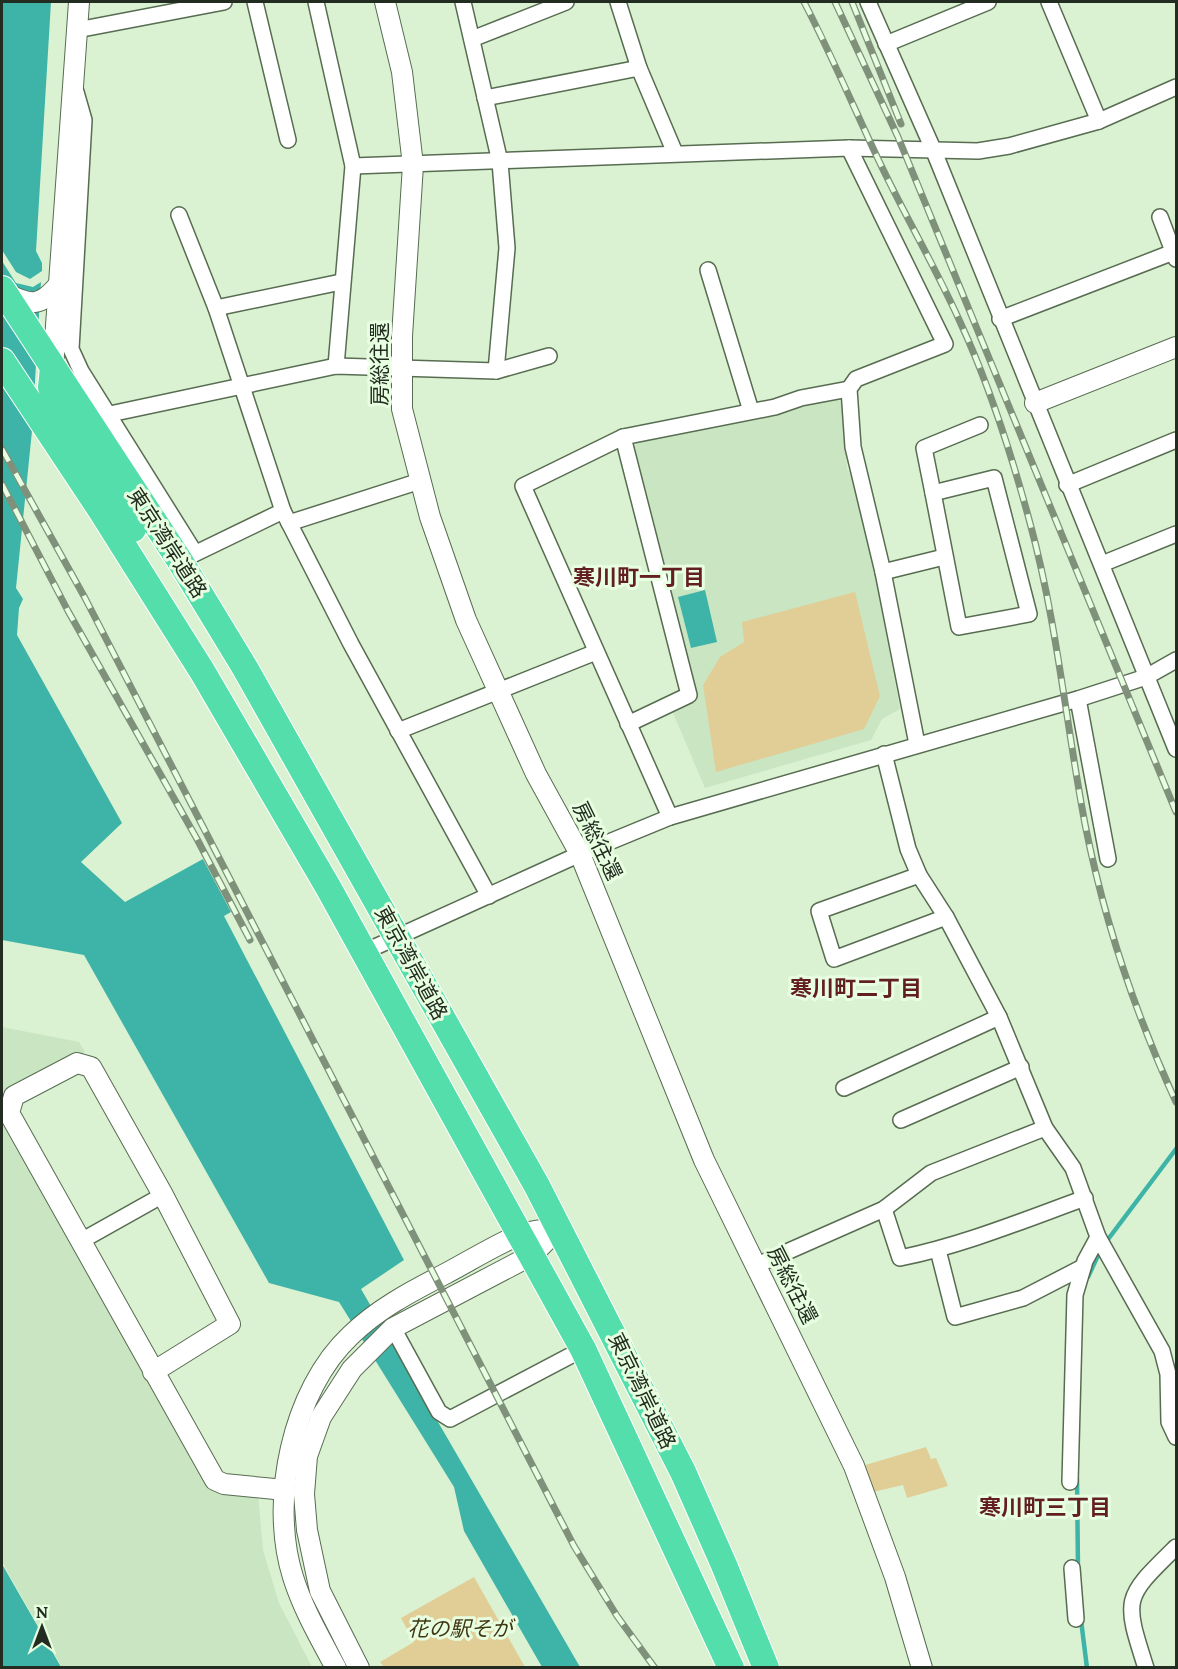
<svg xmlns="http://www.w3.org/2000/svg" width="1178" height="1669" viewBox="0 0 1178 1669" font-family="Lora,'Noto Sans JP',serif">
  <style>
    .built { fill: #c9e5c1 }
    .green { fill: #e1ce97 }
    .water { fill: #3eb4a8 }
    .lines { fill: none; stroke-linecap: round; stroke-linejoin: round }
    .stream { stroke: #3eb4a8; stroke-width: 4.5 }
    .minor-casing { stroke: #576c51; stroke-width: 18 }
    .tertiary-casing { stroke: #576c51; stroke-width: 22 }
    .trunk-casing { stroke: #fff; stroke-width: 28 }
    .minor { stroke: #fff; stroke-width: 15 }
    .tertiary { stroke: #fff; stroke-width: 20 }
    .trunk { stroke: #54deab; stroke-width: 26 }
    .rail-casing { stroke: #80917b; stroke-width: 7 }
    .rail { stroke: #e7ffe0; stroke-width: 4.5; stroke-dasharray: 14; stroke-linecap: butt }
    .labels { text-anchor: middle; stroke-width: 6; stroke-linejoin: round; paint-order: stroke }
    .street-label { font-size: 21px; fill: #232c20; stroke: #e7ffe0 }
    .park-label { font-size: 21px; font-style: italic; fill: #413613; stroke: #e7ffe0 }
    .neighbourhood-label { font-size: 22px; font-weight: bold; fill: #631e21; stroke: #e7ffe0 }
  </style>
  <rect width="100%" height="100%" fill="#daf2d2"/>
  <g class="built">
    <path d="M 832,397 L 844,403 L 847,468 L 854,482 L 865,521 L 900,709 L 882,719 L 871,740 L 705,788 L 671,708 L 697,697 L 635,447 L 637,440 Z"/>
    <path d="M 2,1027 L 79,1042 L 85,1052 L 2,1098 Z"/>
    <path d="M 2,1123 L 216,1490 L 258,1493 L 263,1550 L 279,1603 L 312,1667 L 62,1667 L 2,1562 Z"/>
  </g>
  <g class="green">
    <path d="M 855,592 L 880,696 L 864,729 L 716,772 L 703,685 L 720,657 L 744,642 L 742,622 Z"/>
    <path d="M 926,1447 L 931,1459 L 936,1458 L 948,1486 L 907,1498 L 903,1485 L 873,1492 L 862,1466 Z"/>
    <path d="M 474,1577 L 525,1667 L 384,1667 L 380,1662 L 414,1642 L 401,1618 Z"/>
  </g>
  <g class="water">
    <path d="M 2,2 L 51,2 L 36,251 L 42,263 L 42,271 L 30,279 L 16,272 L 2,250 Z"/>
    <path d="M 2,261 L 16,283 L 33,287 L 41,282 L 32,431 L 16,588 L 23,599 L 19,608 L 17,635 L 122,823 L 81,862 L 125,902 L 203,859 L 231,912 L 224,916 L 404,1260 L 361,1289 L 580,1667 L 542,1667 L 464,1531 L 454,1487 L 339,1302 L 269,1283 L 84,955 L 2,940 Z"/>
    <path d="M 705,590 L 717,642 L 691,648 L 678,597 Z"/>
    <path d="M 2,1564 L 61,1667 L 2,1667 Z"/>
  </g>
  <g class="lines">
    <g class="stream">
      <path d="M 1106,1242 L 1176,1149"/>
      <path d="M 1088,1277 L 1101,1249"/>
      <path d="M 1077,1479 L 1078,1569"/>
      <path d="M 1081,1620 L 1087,1668"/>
    </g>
    <g class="minor-casing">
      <g id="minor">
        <path d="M 255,2 L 288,140"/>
        <path d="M 316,2 L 353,166 L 336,366"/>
        <path d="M 463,2 L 500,162 L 507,248 L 496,371"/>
        <path d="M 618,2 L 639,68 L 675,153"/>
        <path d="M 868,2 L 933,149 L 1176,749"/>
        <path d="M 1049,2 L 1099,121"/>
        <path d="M 77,30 L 224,2"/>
        <path d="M 472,39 L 566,2"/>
        <path d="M 886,44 L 988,2"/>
        <path d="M 76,92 L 84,120 L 71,349 L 81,371 L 195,553"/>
        <path d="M 485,98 L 639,68"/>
        <path d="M 849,148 L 945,344 L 856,379 L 849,389 L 853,447 L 883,572 L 917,744"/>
        <path d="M 353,166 L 849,148 L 978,151 L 1009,146 L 1099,121 L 1176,87"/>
        <path d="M 179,215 L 216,308 L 283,511 L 351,644 L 489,896"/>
        <path d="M 1160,217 L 1176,259"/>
        <path d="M 708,270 L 751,411"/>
        <path d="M 216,308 L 341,282"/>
        <path d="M 1000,319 L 1176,251"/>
        <path d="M 110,414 L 336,366 L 496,371 L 549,356"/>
        <path d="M 623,437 L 689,695 L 628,724"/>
        <path d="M 994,478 L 1029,614 L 959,627 L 933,493 Z"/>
        <path d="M 1067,485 L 1176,440"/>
        <path d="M 933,493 L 924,448 L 980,425"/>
        <path d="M 289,523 L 420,481"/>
        <path d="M 188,557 L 283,511"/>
        <path d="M 1102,564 L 1176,534"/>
        <path d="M 883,572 L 944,557"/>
        <path d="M 1078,699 L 1108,859"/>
        <path d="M 398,731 L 596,652"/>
        <path d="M 884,754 L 908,849 L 919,875 L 946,917 L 999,1017 L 1045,1128 L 1073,1168 L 1098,1237 L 1162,1351 L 1168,1374 L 1169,1422 L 1176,1437"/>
        <path d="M 670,817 L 523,486 L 623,437 L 775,407 L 801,398 L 849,389"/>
        <path d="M 919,875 L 819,911 L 834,959 L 946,917"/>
        <path d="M 364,952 L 580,854 L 670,817 L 1078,699 L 1146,677 L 1176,660"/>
        <path d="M 844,1088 L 999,1017"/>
        <path d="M 901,1120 L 1021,1067"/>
        <path d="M 884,1209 L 900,1258 C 964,1245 1024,1220 1085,1198"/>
        <path d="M 81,1241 L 163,1195"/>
        <path d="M 938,1250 L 955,1317 L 1023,1298 L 1083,1267"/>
        <path d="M 755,1266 L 884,1209 L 931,1173 L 1045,1128"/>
        <path d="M 393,1328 L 439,1412 L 450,1419 L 583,1349"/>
        <path d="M 1070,1482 L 1075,1295 L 1085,1261 L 1098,1237"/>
        <path d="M 1072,1568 L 1076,1619"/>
        <path d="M 1146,1668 C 1123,1597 1124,1598 1176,1547"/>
      </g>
    </g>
    <g class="tertiary-casing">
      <g id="tertiary">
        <path d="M 385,2 L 402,72 L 413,165 L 402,336 L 402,409 L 430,517 L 466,620 L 536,774 L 580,854 L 704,1160 L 854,1466 L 895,1577 L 922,1668"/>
        <path d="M 3,292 C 30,306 40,308 60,283"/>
        <path d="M 53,368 L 79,2"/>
        <path d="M 1035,403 L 1176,347"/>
        <path d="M 153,1372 L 230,1324 L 163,1195 L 91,1067 L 77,1063 L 14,1096 L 9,1113 L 215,1480 L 224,1484 L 285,1490"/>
        <path d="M 336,1668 C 320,1638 303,1609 293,1577 C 269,1501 292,1390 351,1335 C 378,1309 410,1292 443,1275 C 468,1262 493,1246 519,1235 C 531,1230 547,1230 560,1227"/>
        <path d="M 359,1668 L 320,1591 L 307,1530 L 304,1494 L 307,1456 L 321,1417 L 352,1369 L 393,1328 L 532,1255 L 560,1227"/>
      </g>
    </g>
    <g class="trunk-casing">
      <g id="trunk">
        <path d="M 2,289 L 180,561 L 245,668 L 537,1186 L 683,1472 L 724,1565 L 766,1668"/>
        <path d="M 2,361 L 102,512 L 202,671 L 328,887 L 583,1349 L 731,1668"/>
        <path d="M 53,368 L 51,387 L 57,412 L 133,529"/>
      </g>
    </g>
    <use href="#minor" class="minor"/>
    <use href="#tertiary" class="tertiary"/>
    <use href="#trunk" class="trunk"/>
    <g class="rail-casing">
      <g id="rail">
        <path d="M 804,2 C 831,54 854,108 879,161 C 905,216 936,268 961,324 C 990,387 1012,456 1030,523 C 1057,622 1066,724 1085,824 C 1104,920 1135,1013 1176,1102"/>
        <path d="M 835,2 L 898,137 L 1176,812"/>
        <path d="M 852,2 L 901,124"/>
        <path d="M 2,449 L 85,598 L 574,1546 L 617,1616 L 655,1668"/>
        <path d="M 2,484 L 68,611 L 197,839 L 250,940"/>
      </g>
    </g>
    <use href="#rail" class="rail"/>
  </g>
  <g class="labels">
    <g class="street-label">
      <text transform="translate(380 364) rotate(-90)" y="7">房総往還</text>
      <text transform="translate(167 543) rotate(57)" y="7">東京湾岸道路</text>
      <text transform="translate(597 841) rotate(64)" y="7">房総往還</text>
      <text transform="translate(411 963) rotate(61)" y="7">東京湾岸道路</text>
      <text transform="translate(792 1285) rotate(63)" y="7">房総往還</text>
      <text transform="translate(642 1391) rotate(64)" y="7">東京湾岸道路</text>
    </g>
    <g class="park-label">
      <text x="460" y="1636">花の駅そが</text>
    </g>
    <g class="neighbourhood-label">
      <text x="639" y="585">寒川町一丁目</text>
      <text x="856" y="996">寒川町二丁目</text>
      <text x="1045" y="1515">寒川町三丁目</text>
    </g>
  </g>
  <rect width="1178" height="1669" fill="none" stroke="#232c20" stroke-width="6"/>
  <g transform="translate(42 1627)" stroke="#e7ffe0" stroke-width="4.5" paint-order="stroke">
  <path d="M0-4.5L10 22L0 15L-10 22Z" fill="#232c20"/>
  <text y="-9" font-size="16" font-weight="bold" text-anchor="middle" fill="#232c20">N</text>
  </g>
</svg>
